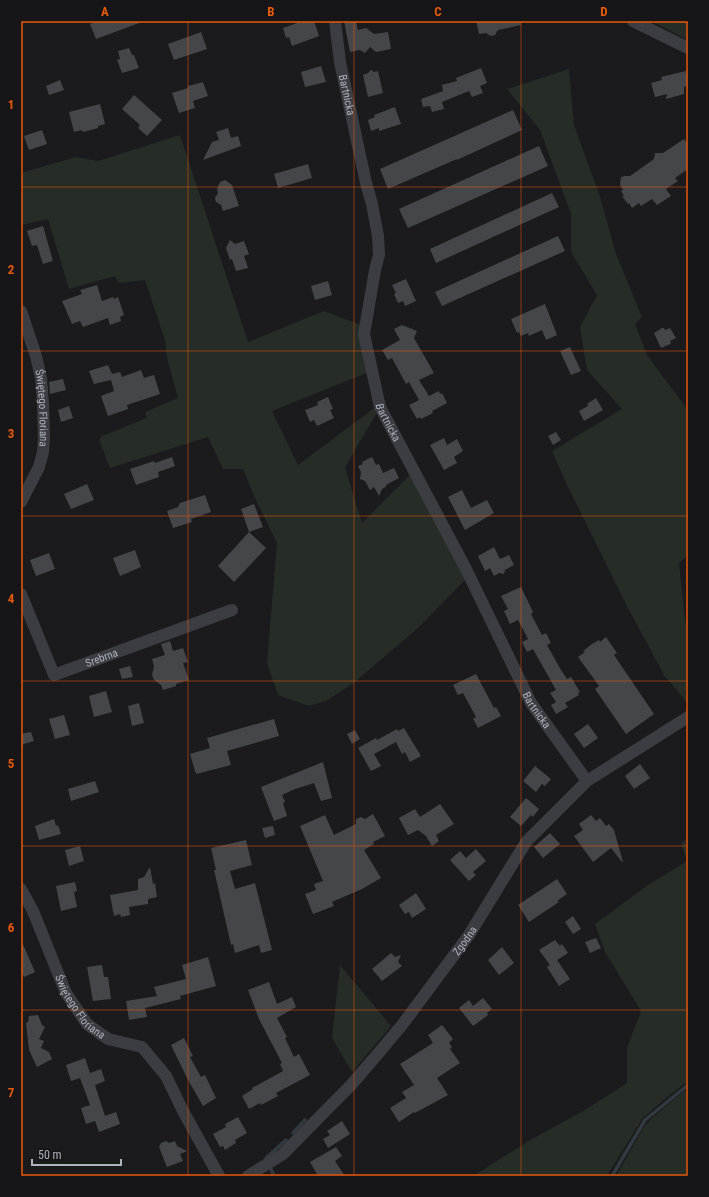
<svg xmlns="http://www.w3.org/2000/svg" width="709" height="1197" font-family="'Roboto Condensed',sans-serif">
<rect width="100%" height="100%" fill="#1b1b1d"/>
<g fill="#252d26">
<path d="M 651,21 L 688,21 L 688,40 Z"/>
<path d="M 569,69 L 574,125 L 600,197 L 616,254 L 642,317 L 635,324 L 647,355 L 688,410 L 688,555 L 679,563 L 685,620 L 688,629 L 688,704 L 664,675 L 628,608 L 567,485 L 552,451 L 622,409 L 587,370 L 580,327 L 597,295 L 571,252 L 571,214 L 540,130 L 507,89 Z"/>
<path d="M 180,135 L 248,342 L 324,311 L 361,325 L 369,372 L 272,411 L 298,465 L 377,406 L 378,411 L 345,467 L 362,523 L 411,474 L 466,579 L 417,629 L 378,662 L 355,682 L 326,701 L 309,706 L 278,695 L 267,663 L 277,543 L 255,498 L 243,469 L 223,469 L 208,437 L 110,468 L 99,440 L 102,436 L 147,418 L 145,412 L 178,398 L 167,358 L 165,340 L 145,280 L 119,283 L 115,276 L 69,289 L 48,219 L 21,225 L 21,173 L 76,157 L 98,161 Z"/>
<path d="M 688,838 L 688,1081 L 666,1098 L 642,1119 L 607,1176 L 473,1176 L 532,1139 L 585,1110 L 627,1083 L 627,1048 L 641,1011 L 605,952 L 595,924 L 648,885 L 687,861 L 681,843 Z"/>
<path d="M 340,965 L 391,1026 L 352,1072 L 332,1038 Z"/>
<path d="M 688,1088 L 688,1176 L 616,1176 L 644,1127 L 653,1117 Z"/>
</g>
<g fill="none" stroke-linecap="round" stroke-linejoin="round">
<g stroke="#313a41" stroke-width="3.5">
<path d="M 293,1133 L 305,1120"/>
<path d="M 266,1158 L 286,1140"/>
<path d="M 271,1169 L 274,1176"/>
<path d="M 612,1176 L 645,1120 L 688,1085"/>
</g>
</g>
<g fill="#45464a">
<path d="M 97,21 L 141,21 L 142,22 L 96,39 L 90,24 Z"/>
<path d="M 296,21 L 314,21 L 319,36 L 292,46 L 289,37 L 286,38 L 283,28 L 297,23 Z"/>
<path d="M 344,21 L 356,21 L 358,30 L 366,28 L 374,34 L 388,32 L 391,49 L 376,52 L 370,47 L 365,53 L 360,50 L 350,52 Z"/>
<path d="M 476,21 L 520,21 L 521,25 L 498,30 L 495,35 L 491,36 L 486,33 L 479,34 Z"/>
<path d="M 201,32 L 207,49 L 174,60 L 168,44 Z"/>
<path d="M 129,48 L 132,55 L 134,55 L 139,68 L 122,73 L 117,60 L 120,59 L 118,51 Z"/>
<path d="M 321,66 L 326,82 L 305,87 L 301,72 Z"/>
<path d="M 481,68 L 487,83 L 480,86 L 483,93 L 472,97 L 469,91 L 442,102 L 444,109 L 432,112 L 430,106 L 423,107 L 421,99 L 443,91 L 442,85 L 457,81 L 456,78 Z"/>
<path d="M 371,70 L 374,72 L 378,71 L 383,93 L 368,97 L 363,75 L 368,73 Z"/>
<path d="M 686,71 L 688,85 L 684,87 L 684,94 L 666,99 L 667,94 L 655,97 L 651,83 L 662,80 L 661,77 Z"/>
<path d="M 60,80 L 64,90 L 49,95 L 46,86 Z"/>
<path d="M 203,82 L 208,96 L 193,101 L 195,108 L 179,113 L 172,93 L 188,88 L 188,86 Z"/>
<path d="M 134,95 L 162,120 L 147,136 L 138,128 L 140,125 L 122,109 Z"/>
<path d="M 100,104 L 105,124 L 98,126 L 98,128 L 83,132 L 82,130 L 74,132 L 69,112 Z"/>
<path d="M 395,107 L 401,124 L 379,131 L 379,128 L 371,131 L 368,120 L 375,117 L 374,115 Z"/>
<path d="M 513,110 L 522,130 L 457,160 L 457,159 L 388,189 L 380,169 Z"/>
<path d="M 228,128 L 231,138 L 238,136 L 241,146 L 203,160 L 212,142 L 219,140 L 216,132 Z"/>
<path d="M 42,130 L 47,144 L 29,150 L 24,136 Z"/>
<path d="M 684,139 L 688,144 L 688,169 L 675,178 L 678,181 L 666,189 L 671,196 L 657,205 L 652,199 L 641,206 L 639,203 L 632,208 L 629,203 L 628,204 L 622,196 L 624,196 L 621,191 L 623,190 L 620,185 L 621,177 L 625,176 L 630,176 L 654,159 L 655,153 L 663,153 Z"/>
<path d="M 539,146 L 548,166 L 408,228 L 399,209 Z"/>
<path d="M 308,164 L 312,178 L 278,188 L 274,174 Z"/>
<path d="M 225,180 L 232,185 L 239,206 L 223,211 L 221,205 L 216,202 L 215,198 L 218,193 L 217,189 L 220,182 Z"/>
<path d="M 552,193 L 559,207 L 436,263 L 430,249 Z"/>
<path d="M 43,226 L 53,261 L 43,264 L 37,245 L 32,246 L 27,231 Z"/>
<path d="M 558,236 L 565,251 L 442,306 L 435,292 Z"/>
<path d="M 230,240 L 235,244 L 244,241 L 249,254 L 244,256 L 248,268 L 236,271 L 232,259 L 230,260 L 226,248 Z"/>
<path d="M 406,279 L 416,301 L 405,306 L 403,301 L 398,303 L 394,294 L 396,293 L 392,285 Z"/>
<path d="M 328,281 L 332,295 L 315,300 L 311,286 Z"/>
<path d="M 97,285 L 102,301 L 113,297 L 114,299 L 118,297 L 124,315 L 120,317 L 121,321 L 110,325 L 108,318 L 83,327 L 80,321 L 72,324 L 62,301 L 82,294 L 80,290 Z"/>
<path d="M 545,304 L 557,335 L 546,340 L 542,330 L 529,336 L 528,333 L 521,336 L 519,332 L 517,333 L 511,319 Z"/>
<path d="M 402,325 L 417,331 L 414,338 L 434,373 L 419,380 L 429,396 L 439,391 L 440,394 L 442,393 L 447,403 L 432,411 L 433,413 L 421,419 L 420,417 L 417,419 L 409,405 L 419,400 L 409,382 L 406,384 L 392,358 L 388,360 L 382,350 L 400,340 L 394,329 Z"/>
<path d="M 662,328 L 664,328 L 665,330 L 670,328 L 676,338 L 670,341 L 671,343 L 670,344 L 661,348 L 654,333 Z"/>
<path d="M 570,347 L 581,371 L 571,375 L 560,351 Z"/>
<path d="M 108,365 L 112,374 L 120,372 L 122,377 L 141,370 L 144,378 L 154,375 L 160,394 L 127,405 L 128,409 L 108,416 L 101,396 L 114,391 L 111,380 L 94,384 L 89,371 Z"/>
<path d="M 63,379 L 66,390 L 50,394 L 49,382 Z"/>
<path d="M 328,397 L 333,409 L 330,410 L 334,418 L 317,426 L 314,420 L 310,422 L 305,410 L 318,405 L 317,402 Z"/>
<path d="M 596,398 L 603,410 L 584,421 L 579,411 L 588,406 L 587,404 Z"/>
<path d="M 69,406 L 73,418 L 61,422 L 58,410 Z"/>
<path d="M 556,432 L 561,440 L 553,445 L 548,436 Z"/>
<path d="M 444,438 L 447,445 L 457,439 L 463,451 L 454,457 L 457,463 L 444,470 L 430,445 Z"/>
<path d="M 172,457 L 175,466 L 158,472 L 159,477 L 136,485 L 130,469 L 154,461 L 155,463 Z"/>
<path d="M 372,457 L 376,465 L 379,464 L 383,473 L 394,468 L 399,478 L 386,485 L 387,486 L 382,489 L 379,496 L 374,487 L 370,490 L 365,481 L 360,479 L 361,472 L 358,466 L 363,464 L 362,462 Z"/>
<path d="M 87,484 L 94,500 L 71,509 L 64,494 Z"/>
<path d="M 462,490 L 471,508 L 487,500 L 494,513 L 465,530 L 448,497 Z"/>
<path d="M 205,495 L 211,512 L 191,519 L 192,522 L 173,528 L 167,511 L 178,507 L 180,503 Z"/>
<path d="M 254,504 L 263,527 L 249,532 L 241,509 Z"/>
<path d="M 249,532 L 266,548 L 234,582 L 218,566 Z"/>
<path d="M 494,547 L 500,559 L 509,555 L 514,565 L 505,570 L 504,574 L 499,573 L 494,576 L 490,568 L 485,571 L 478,556 Z"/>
<path d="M 135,550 L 141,567 L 120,576 L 113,558 Z"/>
<path d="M 49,553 L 55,569 L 36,576 L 30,560 Z"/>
<path d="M 521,587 L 533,612 L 531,614 L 542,635 L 546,633 L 551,643 L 547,645 L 561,670 L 567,679 L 571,677 L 580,692 L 578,693 L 579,695 L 565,703 L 568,707 L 556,714 L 551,705 L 556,702 L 550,693 L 556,690 L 533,649 L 527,652 L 522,642 L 528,639 L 518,620 L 510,624 L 504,611 L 508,609 L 501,596 Z"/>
<path d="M 606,637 L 617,653 L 614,655 L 654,714 L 626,734 L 595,689 L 599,686 L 578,657 L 585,652 L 583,651 L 592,644 L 599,640 L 600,642 Z"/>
<path d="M 170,641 L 173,651 L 183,648 L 188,662 L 183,663 L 189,680 L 176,684 L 176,686 L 163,690 L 161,685 L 154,680 L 152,675 L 154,666 L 152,659 L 165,655 L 161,644 Z"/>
<path d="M 130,666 L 133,677 L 122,679 L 119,669 Z"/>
<path d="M 476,674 L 494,708 L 496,707 L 501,716 L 478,728 L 473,719 L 476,717 L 463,693 L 458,695 L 453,685 Z"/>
<path d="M 106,691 L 112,712 L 94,717 L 89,696 Z"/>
<path d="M 139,703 L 144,723 L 132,726 L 128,706 Z"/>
<path d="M 64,715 L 70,735 L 55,739 L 49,719 Z"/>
<path d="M 274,719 L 279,736 L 227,751 L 231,765 L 196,774 L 190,754 L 210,748 L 207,738 Z"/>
<path d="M 588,724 L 598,738 L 584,748 L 574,734 Z"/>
<path d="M 404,728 L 421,756 L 410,762 L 405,752 L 402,754 L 396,742 L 374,754 L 381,766 L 371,771 L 358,748 L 376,738 L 377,740 L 397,729 L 398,731 Z"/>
<path d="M 355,730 L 360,739 L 352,744 L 347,734 Z"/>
<path d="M 31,732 L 34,741 L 21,745 L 21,734 Z"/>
<path d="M 323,762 L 332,798 L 321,801 L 314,783 L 295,789 L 282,795 L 285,802 L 283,803 L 287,816 L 274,821 L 261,787 Z"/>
<path d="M 640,764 L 650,778 L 634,789 L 625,776 Z"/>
<path d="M 535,766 L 551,779 L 545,786 L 542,784 L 536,792 L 523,781 Z"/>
<path d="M 95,781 L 99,792 L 71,801 L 68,789 Z"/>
<path d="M 526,798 L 539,809 L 533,817 L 531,815 L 521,826 L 510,817 Z"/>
<path d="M 440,804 L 454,824 L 436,835 L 439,841 L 432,846 L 426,836 L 418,830 L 408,835 L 399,818 L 415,809 L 420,817 Z"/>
<path d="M 373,814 L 385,836 L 373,842 L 374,844 L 364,850 L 381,878 L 362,889 L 332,902 L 334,906 L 313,914 L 305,894 L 316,890 L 314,884 L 323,881 L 300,826 L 325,815 L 334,835 L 356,824 L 356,819 L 361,817 L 365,819 Z"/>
<path d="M 591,815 L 596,821 L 600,818 L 606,826 L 609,824 L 614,830 L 623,862 L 622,862 L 611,848 L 593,862 L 574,836 L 583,830 L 579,824 Z"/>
<path d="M 54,819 L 56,826 L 58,825 L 61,834 L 39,840 L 35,826 Z"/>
<path d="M 273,826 L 275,835 L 265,838 L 262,828 Z"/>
<path d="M 550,833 L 560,844 L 543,858 L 534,847 Z"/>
<path d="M 246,840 L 252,865 L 230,871 L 235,889 L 255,883 L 272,950 L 261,953 L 259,945 L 235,953 L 233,944 L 231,945 L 214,870 L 216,870 L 211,848 Z"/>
<path d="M 80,846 L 84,861 L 69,866 L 65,850 Z"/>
<path d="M 476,849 L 486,861 L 473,872 L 476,875 L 469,881 L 450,860 L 460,851 L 466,858 Z"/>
<path d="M 150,867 L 153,884 L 155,883 L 157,897 L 148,899 L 148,904 L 129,907 L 130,915 L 121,917 L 120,914 L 114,916 L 110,895 L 138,890 L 138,879 L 144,877 Z"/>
<path d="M 557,879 L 567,894 L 557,901 L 559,902 L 529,922 L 518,905 Z"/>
<path d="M 75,882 L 77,891 L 74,892 L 77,907 L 61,911 L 56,886 Z"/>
<path d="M 416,893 L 426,909 L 412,918 L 409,912 L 405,914 L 399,905 Z"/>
<path d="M 573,916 L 581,929 L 573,934 L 565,922 Z"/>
<path d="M 596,938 L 601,948 L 590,953 L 585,942 Z"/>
<path d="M 21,940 L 35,972 L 24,977 L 21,971 Z"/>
<path d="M 555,940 L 560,946 L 562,944 L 568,953 L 557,960 L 570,979 L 559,986 L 547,967 L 550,965 L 539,950 Z"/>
<path d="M 502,947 L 514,963 L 499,975 L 488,960 Z"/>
<path d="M 391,953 L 395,957 L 401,955 L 398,962 L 402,966 L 382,981 L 372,969 Z"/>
<path d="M 208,957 L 216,986 L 180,996 L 181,999 L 145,1008 L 147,1017 L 129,1020 L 126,1001 L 157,996 L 154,987 L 186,979 L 182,965 Z"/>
<path d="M 102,965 L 104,977 L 108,977 L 111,999 L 93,1001 L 87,967 Z"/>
<path d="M 269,982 L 277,1004 L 292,997 L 296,1007 L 277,1018 L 287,1037 L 285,1038 L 294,1057 L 299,1054 L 310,1075 L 276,1093 L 278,1096 L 261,1105 L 260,1103 L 249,1109 L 242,1096 L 253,1089 L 252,1088 L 283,1071 L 280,1064 L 282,1063 L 259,1019 L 248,990 Z"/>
<path d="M 483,998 L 492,1009 L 487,1013 L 488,1015 L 473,1026 L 459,1008 L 469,1000 L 473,1006 Z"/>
<path d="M 38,1015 L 42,1025 L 45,1027 L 39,1039 L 44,1041 L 41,1048 L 49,1052 L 52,1059 L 37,1067 L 29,1050 L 26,1023 L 28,1022 L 29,1016 Z"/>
<path d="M 442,1025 L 453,1039 L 449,1043 L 452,1047 L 450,1049 L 460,1063 L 437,1078 L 448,1095 L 415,1113 L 414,1112 L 399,1122 L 390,1108 L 406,1098 L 402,1092 L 414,1085 L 400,1064 L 433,1043 L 428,1035 Z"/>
<path d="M 184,1038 L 193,1056 L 190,1057 L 201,1077 L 205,1075 L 216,1098 L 203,1106 L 187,1078 L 171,1045 Z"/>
<path d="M 85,1058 L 90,1073 L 101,1069 L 105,1081 L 95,1085 L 105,1116 L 116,1112 L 120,1124 L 99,1132 L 95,1121 L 86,1124 L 81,1108 L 90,1105 L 80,1078 L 71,1081 L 66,1065 Z"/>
<path d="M 238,1117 L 247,1133 L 235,1140 L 236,1143 L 225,1150 L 223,1146 L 220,1147 L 213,1134 L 226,1127 L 225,1124 Z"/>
<path d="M 342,1121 L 350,1134 L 328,1148 L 323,1139 L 330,1135 L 327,1131 Z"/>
<path d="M 166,1141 L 169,1143 L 175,1141 L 177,1146 L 187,1151 L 180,1154 L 183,1161 L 167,1167 L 159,1147 L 161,1143 Z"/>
<path d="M 336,1147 L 342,1156 L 335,1161 L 345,1176 L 318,1176 L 310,1162 Z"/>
</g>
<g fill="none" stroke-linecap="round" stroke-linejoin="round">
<g stroke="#3c3d42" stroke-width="12">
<path id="s1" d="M 335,21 L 340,62 L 366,183 L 372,204 L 378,236 L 379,255 L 375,270 L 364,334 L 380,407 L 466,569 L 531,703 L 587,781"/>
<path d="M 633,21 L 688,48"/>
<path id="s2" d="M 21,311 L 36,356 L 41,378 L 43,403 L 44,438 L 43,452 L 39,467 L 21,502"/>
<path id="s3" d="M 21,594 L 54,675 L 232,610"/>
<path id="s4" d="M 21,889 L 33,911 L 66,993 L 87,1024 L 108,1039 L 142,1047 L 166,1076 L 183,1111 L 219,1176"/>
<path id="s5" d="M 248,1176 L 283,1154 L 351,1085 L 376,1056 L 402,1025 L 469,935 L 526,842 L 587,781 L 688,717"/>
</g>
</g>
<path fill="none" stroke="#e8590c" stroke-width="1" stroke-opacity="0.55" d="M 188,21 L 188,1176M 354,21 L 354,1176M 521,21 L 521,1176M 21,187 L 688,187M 21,351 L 688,351M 21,516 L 688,516M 21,681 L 688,681M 21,846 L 688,846M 21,1010 L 688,1010"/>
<g text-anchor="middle" stroke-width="3" stroke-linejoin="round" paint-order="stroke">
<g font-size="11" fill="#aeb3bc" stroke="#161618">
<text dy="4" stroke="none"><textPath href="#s1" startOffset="75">Bartnicka</textPath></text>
<text dy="4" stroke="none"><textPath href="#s2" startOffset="100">Świętego Floriana</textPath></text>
<text dy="4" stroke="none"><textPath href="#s1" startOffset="411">Bartnicka</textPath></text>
<text dy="4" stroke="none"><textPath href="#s3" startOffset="138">Srebrna</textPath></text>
<text dy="4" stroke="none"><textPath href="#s1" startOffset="735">Bartnicka</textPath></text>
<text dy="4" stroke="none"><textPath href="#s5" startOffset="322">Zgodna</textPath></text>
<text dy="4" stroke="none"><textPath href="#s4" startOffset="133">Świętego Floriana</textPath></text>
</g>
</g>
<rect width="709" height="1197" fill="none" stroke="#161618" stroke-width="44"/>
<path d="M32 1159v6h89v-6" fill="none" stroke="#aeb3bc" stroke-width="2"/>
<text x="38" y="1159" font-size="12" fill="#aeb3bc" stroke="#161618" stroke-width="3" paint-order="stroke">50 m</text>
<rect x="22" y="22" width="665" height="1153" fill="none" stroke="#e8590c" stroke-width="1.5"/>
<g font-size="13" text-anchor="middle" font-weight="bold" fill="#e8590c">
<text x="105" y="16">A</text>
<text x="271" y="16">B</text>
<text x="438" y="16">C</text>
<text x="604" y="16">D</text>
<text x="11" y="109">1</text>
<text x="11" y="274">2</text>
<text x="11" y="438">3</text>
<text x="11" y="603">4</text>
<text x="11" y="768">5</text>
<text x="11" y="932">6</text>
<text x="11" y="1097">7</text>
</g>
</svg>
